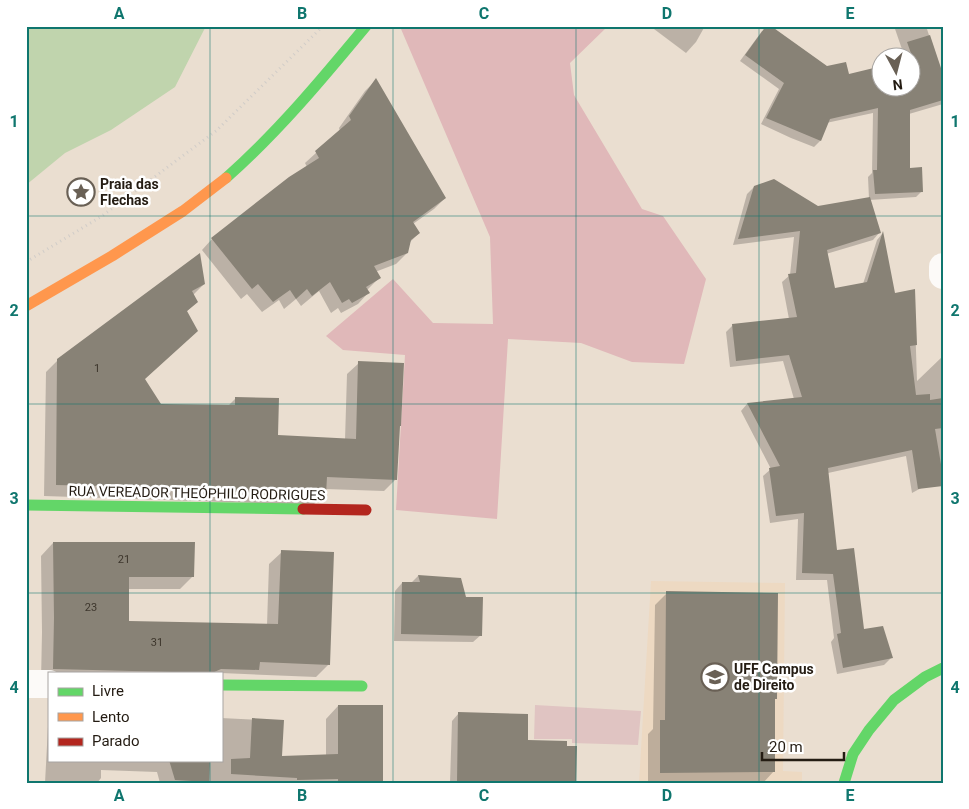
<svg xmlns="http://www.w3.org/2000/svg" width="969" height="809" font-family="Roboto,sans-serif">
<rect width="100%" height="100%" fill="#eaded0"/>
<path fill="#edd9c2" d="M 651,581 L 785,583 L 783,771 L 802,772 L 802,783 L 639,783 Z"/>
<path fill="#e0c4c2" d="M 535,705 L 641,711 L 638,745 L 572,743 L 572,739 L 534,739 Z"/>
<path fill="#e0b8b9" d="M 403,26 L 608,26 L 570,63 L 574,95 L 642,209 L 663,216 L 706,279 L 684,364 L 632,362 L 581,343 L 508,339 L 497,519 L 396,510 L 405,355 L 343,350 L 326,336 L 393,279 L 433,323 L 493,324 L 490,237 L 401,29 Z"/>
<path fill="#c0d4ad" d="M 26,26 L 206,26 L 175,87 L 111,130 L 65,153 L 26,185 Z"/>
<g fill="#0003">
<path d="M 656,26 L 705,26 L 696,42 L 686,53 L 654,29 Z"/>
<path d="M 894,26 L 926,26 L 943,78 L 943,104 L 909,114 L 908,169 L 922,191 L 916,197 L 869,200 L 879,233 L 873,240 L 826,254 L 834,289 L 863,284 L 877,240 L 882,234 L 894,294 L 914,290 L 917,381 L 943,356 L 943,476 L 912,493 L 906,456 L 828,473 L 836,551 L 862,631 L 891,658 L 884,665 L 837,674 L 831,642 L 834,638 L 827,580 L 796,580 L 798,519 L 770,523 L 763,476 L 771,469 L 741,411 L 747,404 L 794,399 L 783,361 L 730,367 L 726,332 L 733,325 L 789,319 L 782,282 L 790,275 L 794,237 L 733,245 L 747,194 L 754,187 L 818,207 L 869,199 L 868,177 L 872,173 L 873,113 L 826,123 L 820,141 L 814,147 L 791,138 L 761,124 L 779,89 L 740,61 L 762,31 L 827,68 L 848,76 L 882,88 L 912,88 L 912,58 L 905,58 Z"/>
<path d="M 376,80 L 445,198 L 434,209 L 413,224 L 419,233 L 409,243 L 407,253 L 396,264 L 375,272 L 379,278 L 367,290 L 368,293 L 358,304 L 341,313 L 338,308 L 331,313 L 319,291 L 301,306 L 296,299 L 284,309 L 279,300 L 262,312 L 247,294 L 241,299 L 202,250 L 212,239 L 307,167 L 305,163 L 340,131 L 339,128 L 365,91 Z"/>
<path d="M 204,284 L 193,295 L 197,302 L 186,312 L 144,380 L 160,405 L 228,406 L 236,398 L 277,436 L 345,440 L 347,374 L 359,363 L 398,427 L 396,479 L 384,491 L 325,489 L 325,493 L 313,505 L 44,496 L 46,372 L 58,360 Z"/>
<path d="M 53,543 L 193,576 L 180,589 L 128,589 L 128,622 L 267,625 L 269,564 L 282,552 L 329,664 L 316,677 L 221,673 L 49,673 L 41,681 L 42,632 L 41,556 Z"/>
<path d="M 418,576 L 460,579 L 465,598 L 481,635 L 473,642 L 394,641 L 395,591 L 402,583 L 411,583 Z"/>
<path d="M 667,593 L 775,699 L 774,700 L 774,771 L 763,783 L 648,783 L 648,734 L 653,729 L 655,605 Z"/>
<path d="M 338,706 L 382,783 L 160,783 L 157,772 L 101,770 L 101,778 L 97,783 L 45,783 L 49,708 L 49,760 L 221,760 L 221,718 L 283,721 L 281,758 L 326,756 L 326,719 Z"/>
<path d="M 459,713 L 527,741 L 575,783 L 450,783 L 452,721 Z"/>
</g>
<g fill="#888276">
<path d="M 766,26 L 771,26 L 827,66 L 846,62 L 849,74 L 882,66 L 882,88 L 912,88 L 912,59 L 913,59 L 907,42 L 930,35 L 943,74 L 943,100 L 910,110 L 910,168 L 922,167 L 923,192 L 875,194 L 873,170 L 877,170 L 878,108 L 830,119 L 821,141 L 766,118 L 784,83 L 745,55 Z"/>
<path d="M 376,78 L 446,198 L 413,222 L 420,233 L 411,240 L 408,253 L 374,266 L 381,278 L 366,287 L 370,293 L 352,303 L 349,299 L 342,303 L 330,282 L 312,296 L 307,289 L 296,299 L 290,290 L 273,302 L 258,284 L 252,289 L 211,238 L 289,177 L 319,158 L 315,151 L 351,120 L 349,116 Z"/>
<path d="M 774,179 L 818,206 L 870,197 L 881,233 L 827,250 L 835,288 L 867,282 L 883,231 L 895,293 L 915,289 L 917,345 L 910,346 L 916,395 L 930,394 L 930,400 L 943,398 L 943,428 L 935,429 L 943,476 L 943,486 L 918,489 L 912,450 L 828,468 L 837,550 L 854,548 L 864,629 L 883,626 L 893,658 L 843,668 L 837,634 L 841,633 L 833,574 L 802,573 L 804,513 L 776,516 L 769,468 L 780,466 L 747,403 L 802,397 L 789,355 L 736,361 L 732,324 L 797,317 L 788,274 L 796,273 L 800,231 L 738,239 L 754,186 Z"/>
<path d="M 200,253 L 205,284 L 192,291 L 198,302 L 187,311 L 198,331 L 145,379 L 161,404 L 235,405 L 235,397 L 279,398 L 278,435 L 356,439 L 358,361 L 404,363 L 401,426 L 400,426 L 397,480 L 327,477 L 326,494 L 234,492 L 234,489 L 56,485 L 57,359 Z"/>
<path d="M 53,542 L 195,542 L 194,577 L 129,577 L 129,621 L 278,624 L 281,550 L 334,552 L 330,665 L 260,662 L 259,670 L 221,669 L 212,673 L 53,669 L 54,618 Z"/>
<path d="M 418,575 L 461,578 L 466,597 L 483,597 L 482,636 L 401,634 L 402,582 L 420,582 Z"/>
<path d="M 666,591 L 778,593 L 777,699 L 775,699 L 775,772 L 660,773 L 660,720 L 665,720 Z"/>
<path d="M 338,705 L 383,705 L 383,783 L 338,783 L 338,779 L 297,780 L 297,778 L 231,774 L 231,759 L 250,758 L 252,718 L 284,720 L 282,756 L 338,754 Z"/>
<path d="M 458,712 L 528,714 L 528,740 L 567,741 L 567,746 L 577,746 L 576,783 L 457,783 Z"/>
<path d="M 169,760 L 210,760 L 209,782 L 175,780 Z"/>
</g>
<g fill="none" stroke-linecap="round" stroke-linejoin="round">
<path stroke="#d0ccc8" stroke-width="3" stroke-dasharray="1 4" stroke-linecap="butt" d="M 26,262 L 102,216 L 216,131 L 323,26"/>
<g stroke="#fcfaf8" stroke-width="28">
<path d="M 943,267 L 943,275"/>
<path d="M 26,684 L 49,684"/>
</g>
<g stroke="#63d668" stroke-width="11">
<path d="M 226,178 C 278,132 322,79 366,26"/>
<path d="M 26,505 L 303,509"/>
<path d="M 221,685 L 362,686"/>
<path d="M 844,783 L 853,754 L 869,730 L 894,700 L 925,677 L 943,668"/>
</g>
<path stroke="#ff974d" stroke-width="11" d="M 26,306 L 112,256 L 183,211 L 226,178"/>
<path stroke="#b3261e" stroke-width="11" d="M 303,509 L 366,510"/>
</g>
<path fill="none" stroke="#0f766e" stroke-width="1" stroke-opacity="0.55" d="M 210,26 L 210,673M 393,26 L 393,783M 576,26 L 576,783M 759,26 L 759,783M 26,216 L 943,216M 26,404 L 943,404M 26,593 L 943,593M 210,760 L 210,783"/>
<defs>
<g id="sight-ring" transform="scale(1.4375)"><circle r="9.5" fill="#fff" stroke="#696055" stroke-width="1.5"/><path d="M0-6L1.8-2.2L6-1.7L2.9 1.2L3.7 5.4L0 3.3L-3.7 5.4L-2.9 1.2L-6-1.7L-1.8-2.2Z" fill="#696055"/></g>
<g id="university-ring" transform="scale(1.4375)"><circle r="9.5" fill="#fff" stroke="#696055" stroke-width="1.5"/><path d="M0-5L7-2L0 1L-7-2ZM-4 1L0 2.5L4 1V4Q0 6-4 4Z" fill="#696055"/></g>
</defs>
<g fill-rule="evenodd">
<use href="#sight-ring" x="81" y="192"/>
<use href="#university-ring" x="715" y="677"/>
</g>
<g text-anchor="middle" stroke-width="5" stroke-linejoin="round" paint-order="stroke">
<g font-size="11" fill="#3d362c">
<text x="97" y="372">1</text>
<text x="124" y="563">21</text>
<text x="91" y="611">23</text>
<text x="157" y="646">31</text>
</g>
<g font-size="14" font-weight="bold" fill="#241c13" stroke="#fff" text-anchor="start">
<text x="100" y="189">Praia das<tspan x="100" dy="16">Flechas</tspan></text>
<text x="734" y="674">UFF Campus<tspan x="734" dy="16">de Direito</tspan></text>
</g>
<g font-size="14" fill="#241c13" stroke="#fff">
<text transform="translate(197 493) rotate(1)" y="5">RUA VEREADOR THEÓPHILO RODRIGUES</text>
</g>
</g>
<rect width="969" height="809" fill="none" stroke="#ffffff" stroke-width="55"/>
<rect x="48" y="672" width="175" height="90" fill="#ffffff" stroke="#a7a4a1"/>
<rect x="58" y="688" width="25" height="8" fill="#63d668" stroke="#a7a4a1"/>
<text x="92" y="696" font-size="15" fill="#241c13">Livre</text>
<rect x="58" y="713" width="25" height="8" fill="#ff974d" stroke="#a7a4a1"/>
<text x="92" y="722" font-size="15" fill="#241c13">Lento</text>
<rect x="58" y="738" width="25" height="8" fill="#b3261e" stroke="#a7a4a1"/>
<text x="92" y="746" font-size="15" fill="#241c13">Parado</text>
<g transform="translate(896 72) rotate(173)"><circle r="24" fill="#ffffff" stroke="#a7a4a1"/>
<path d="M0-4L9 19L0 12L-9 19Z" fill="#696055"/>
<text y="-8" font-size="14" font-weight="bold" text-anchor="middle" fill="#241c13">N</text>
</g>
<path d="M762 752v8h82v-8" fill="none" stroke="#241c13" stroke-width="2.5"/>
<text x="769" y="752" font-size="15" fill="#241c13" stroke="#ffffff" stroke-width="4" paint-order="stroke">20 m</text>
<rect x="28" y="28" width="914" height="754" fill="none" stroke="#0f766e" stroke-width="2"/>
<g font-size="16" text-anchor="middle" font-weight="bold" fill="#0f766e">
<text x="119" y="19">A</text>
<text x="302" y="19">B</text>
<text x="484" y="19">C</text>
<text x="667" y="19">D</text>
<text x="850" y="19">E</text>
<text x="14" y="127">1</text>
<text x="955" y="127">1</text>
<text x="14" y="316">2</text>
<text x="955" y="316">2</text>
<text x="14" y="504">3</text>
<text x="955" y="504">3</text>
<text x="14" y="693">4</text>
<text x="955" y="693">4</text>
<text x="119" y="801">A</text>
<text x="302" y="801">B</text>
<text x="484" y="801">C</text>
<text x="667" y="801">D</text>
<text x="850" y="801">E</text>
</g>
</svg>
